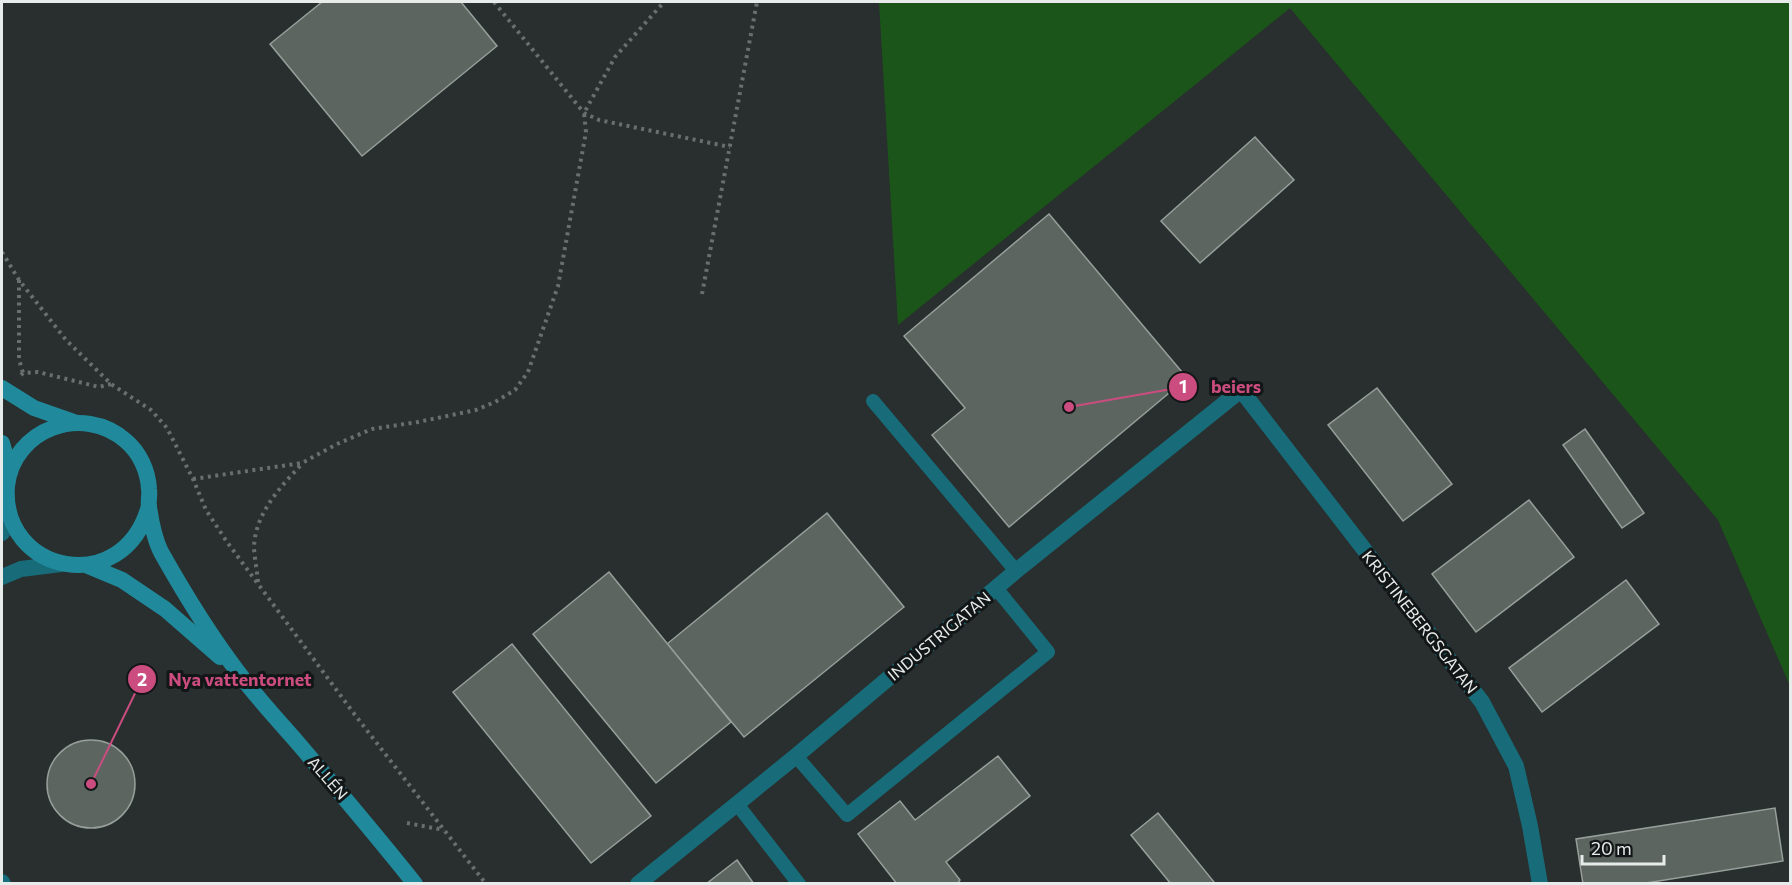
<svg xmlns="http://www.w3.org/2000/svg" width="1792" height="885" font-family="Commissioner,sans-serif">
<rect width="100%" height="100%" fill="#282f2e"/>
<path fill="#1b5519" d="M 879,2 L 1790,2 L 1790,686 L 1718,520 L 1290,8 L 898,325 Z"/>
<g fill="#5d6561" stroke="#979f9b" stroke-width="1.5">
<path d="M 322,2 L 461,2 L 497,46 L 362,156 L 270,44 Z"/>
<path d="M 1255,137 L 1294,180 L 1200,263 L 1161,221 Z"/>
<path d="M 1049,214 L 1187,378 L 1009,527 L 932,435 L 965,408 L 904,336 Z"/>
<path d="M 1377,388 L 1452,484 L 1403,521 L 1328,425 Z"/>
<path d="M 1585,429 L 1644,513 L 1622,528 L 1563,445 Z"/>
<path d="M 1529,500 L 1574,557 L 1476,632 L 1432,574 Z"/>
<path d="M 827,513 L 904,607 L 744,737 L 667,644 Z"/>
<path d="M 609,572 L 731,722 L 656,783 L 533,634 Z"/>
<path d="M 1626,580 L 1659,624 L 1542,712 L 1509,668 Z"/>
<path d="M 512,644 L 651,816 L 591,863 L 453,692 Z"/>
<circle cx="91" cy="784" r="44"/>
<path d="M 998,756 L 1030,796 L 946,862 L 960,880 L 957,884 L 897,884 L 858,834 L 900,801 L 915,820 Z"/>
<path d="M 1775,808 L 1783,861 L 1640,884 L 1583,884 L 1576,839 Z"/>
<path d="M 1158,813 L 1214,882 L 1213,884 L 1171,884 L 1131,835 Z"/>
<path d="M 737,860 L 754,884 L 706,884 Z"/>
</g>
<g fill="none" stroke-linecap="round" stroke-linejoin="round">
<g stroke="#696f6e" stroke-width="4" stroke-dasharray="3 4.5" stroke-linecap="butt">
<path d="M 494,2 L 584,113 L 599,120 L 730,147"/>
<path d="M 2,252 L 19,280 L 66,340 L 111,384 L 151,410 L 167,428 L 193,479 L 206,510 L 227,542 L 355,715 L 486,884"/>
<path d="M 19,280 L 19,359 L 23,373"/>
<path d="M 702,294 L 757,2"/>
<path d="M 21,375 L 23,373 L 38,372 L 99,387 L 111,384"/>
<path d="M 193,479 L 302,463 L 337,444 L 372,429 L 418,422 L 476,410 L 495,402 L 515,390 L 528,372 L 558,286 L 586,132 L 584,113 L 615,57 L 664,2"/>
<path d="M 258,582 C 257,571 255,560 254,549 C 254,515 280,487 302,464"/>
<path d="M 407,823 L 444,830"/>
</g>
<g stroke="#186b79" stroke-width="14">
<path d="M 873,401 L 1016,571"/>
<path d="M 796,756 L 847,815 L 1048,652 L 996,588"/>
<path d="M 737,804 L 799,884"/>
</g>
<g stroke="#186b79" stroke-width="16">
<path d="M 2,533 L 9,513"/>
<path d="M 2,577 L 21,569 L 61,564"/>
<path d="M 2,882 L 3,884"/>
<path d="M 638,884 L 796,756 L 1016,571 L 1241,390 L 1482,702 L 1516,766 L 1530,826 L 1540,884"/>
</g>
<g stroke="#208a9c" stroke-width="16">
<path d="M 2,388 L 34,408 L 74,422"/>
<path d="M 2,443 L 10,471"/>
<path d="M 149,506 C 123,600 0,573 7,486 C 13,429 83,403 126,441 C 140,453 148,471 149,489 C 150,495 148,501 149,507 C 151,521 155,540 161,552 C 184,593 209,634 238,672 C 256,697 277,719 297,742 C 337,789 377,836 415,884"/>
<path d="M 86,565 L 122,580 L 165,609 L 220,657"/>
</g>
</g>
<g text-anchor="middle" stroke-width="6" stroke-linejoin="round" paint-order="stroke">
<g font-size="16" fill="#e7eceb" stroke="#131616">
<text transform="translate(1420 622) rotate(52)" y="6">KRISTINEBERGSGATAN</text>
<text transform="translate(939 636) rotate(-40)" y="6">INDUSTRIGATAN</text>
<text transform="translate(328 778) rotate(49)" y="6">ALLÉN</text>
</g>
</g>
<path fill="none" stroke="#cb4d7f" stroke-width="2" d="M1069 407L1183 387M91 784L142 679"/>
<g fill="#cb4d7f" stroke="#131616" stroke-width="2">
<circle cx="1069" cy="407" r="6"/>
<circle cx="91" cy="784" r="6"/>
<circle cx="1183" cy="387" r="15"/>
<circle cx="142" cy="679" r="15"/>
</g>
<g font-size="18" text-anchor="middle" font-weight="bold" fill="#fff">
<text x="1183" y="393">1</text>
<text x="142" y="686">2</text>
</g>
<g font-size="18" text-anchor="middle" font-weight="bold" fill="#cb4d7f" stroke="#131616" stroke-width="6" stroke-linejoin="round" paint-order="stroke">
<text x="1236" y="393">beiers</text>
<text x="240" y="686">Nya vattentornet</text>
</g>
<rect width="1792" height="885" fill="none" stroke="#e7eceb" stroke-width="6"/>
<path d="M1582 855v9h82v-9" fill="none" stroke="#e7eceb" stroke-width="3"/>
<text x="1591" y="855" font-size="18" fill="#e7eceb" stroke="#131616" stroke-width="4.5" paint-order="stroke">20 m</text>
</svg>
